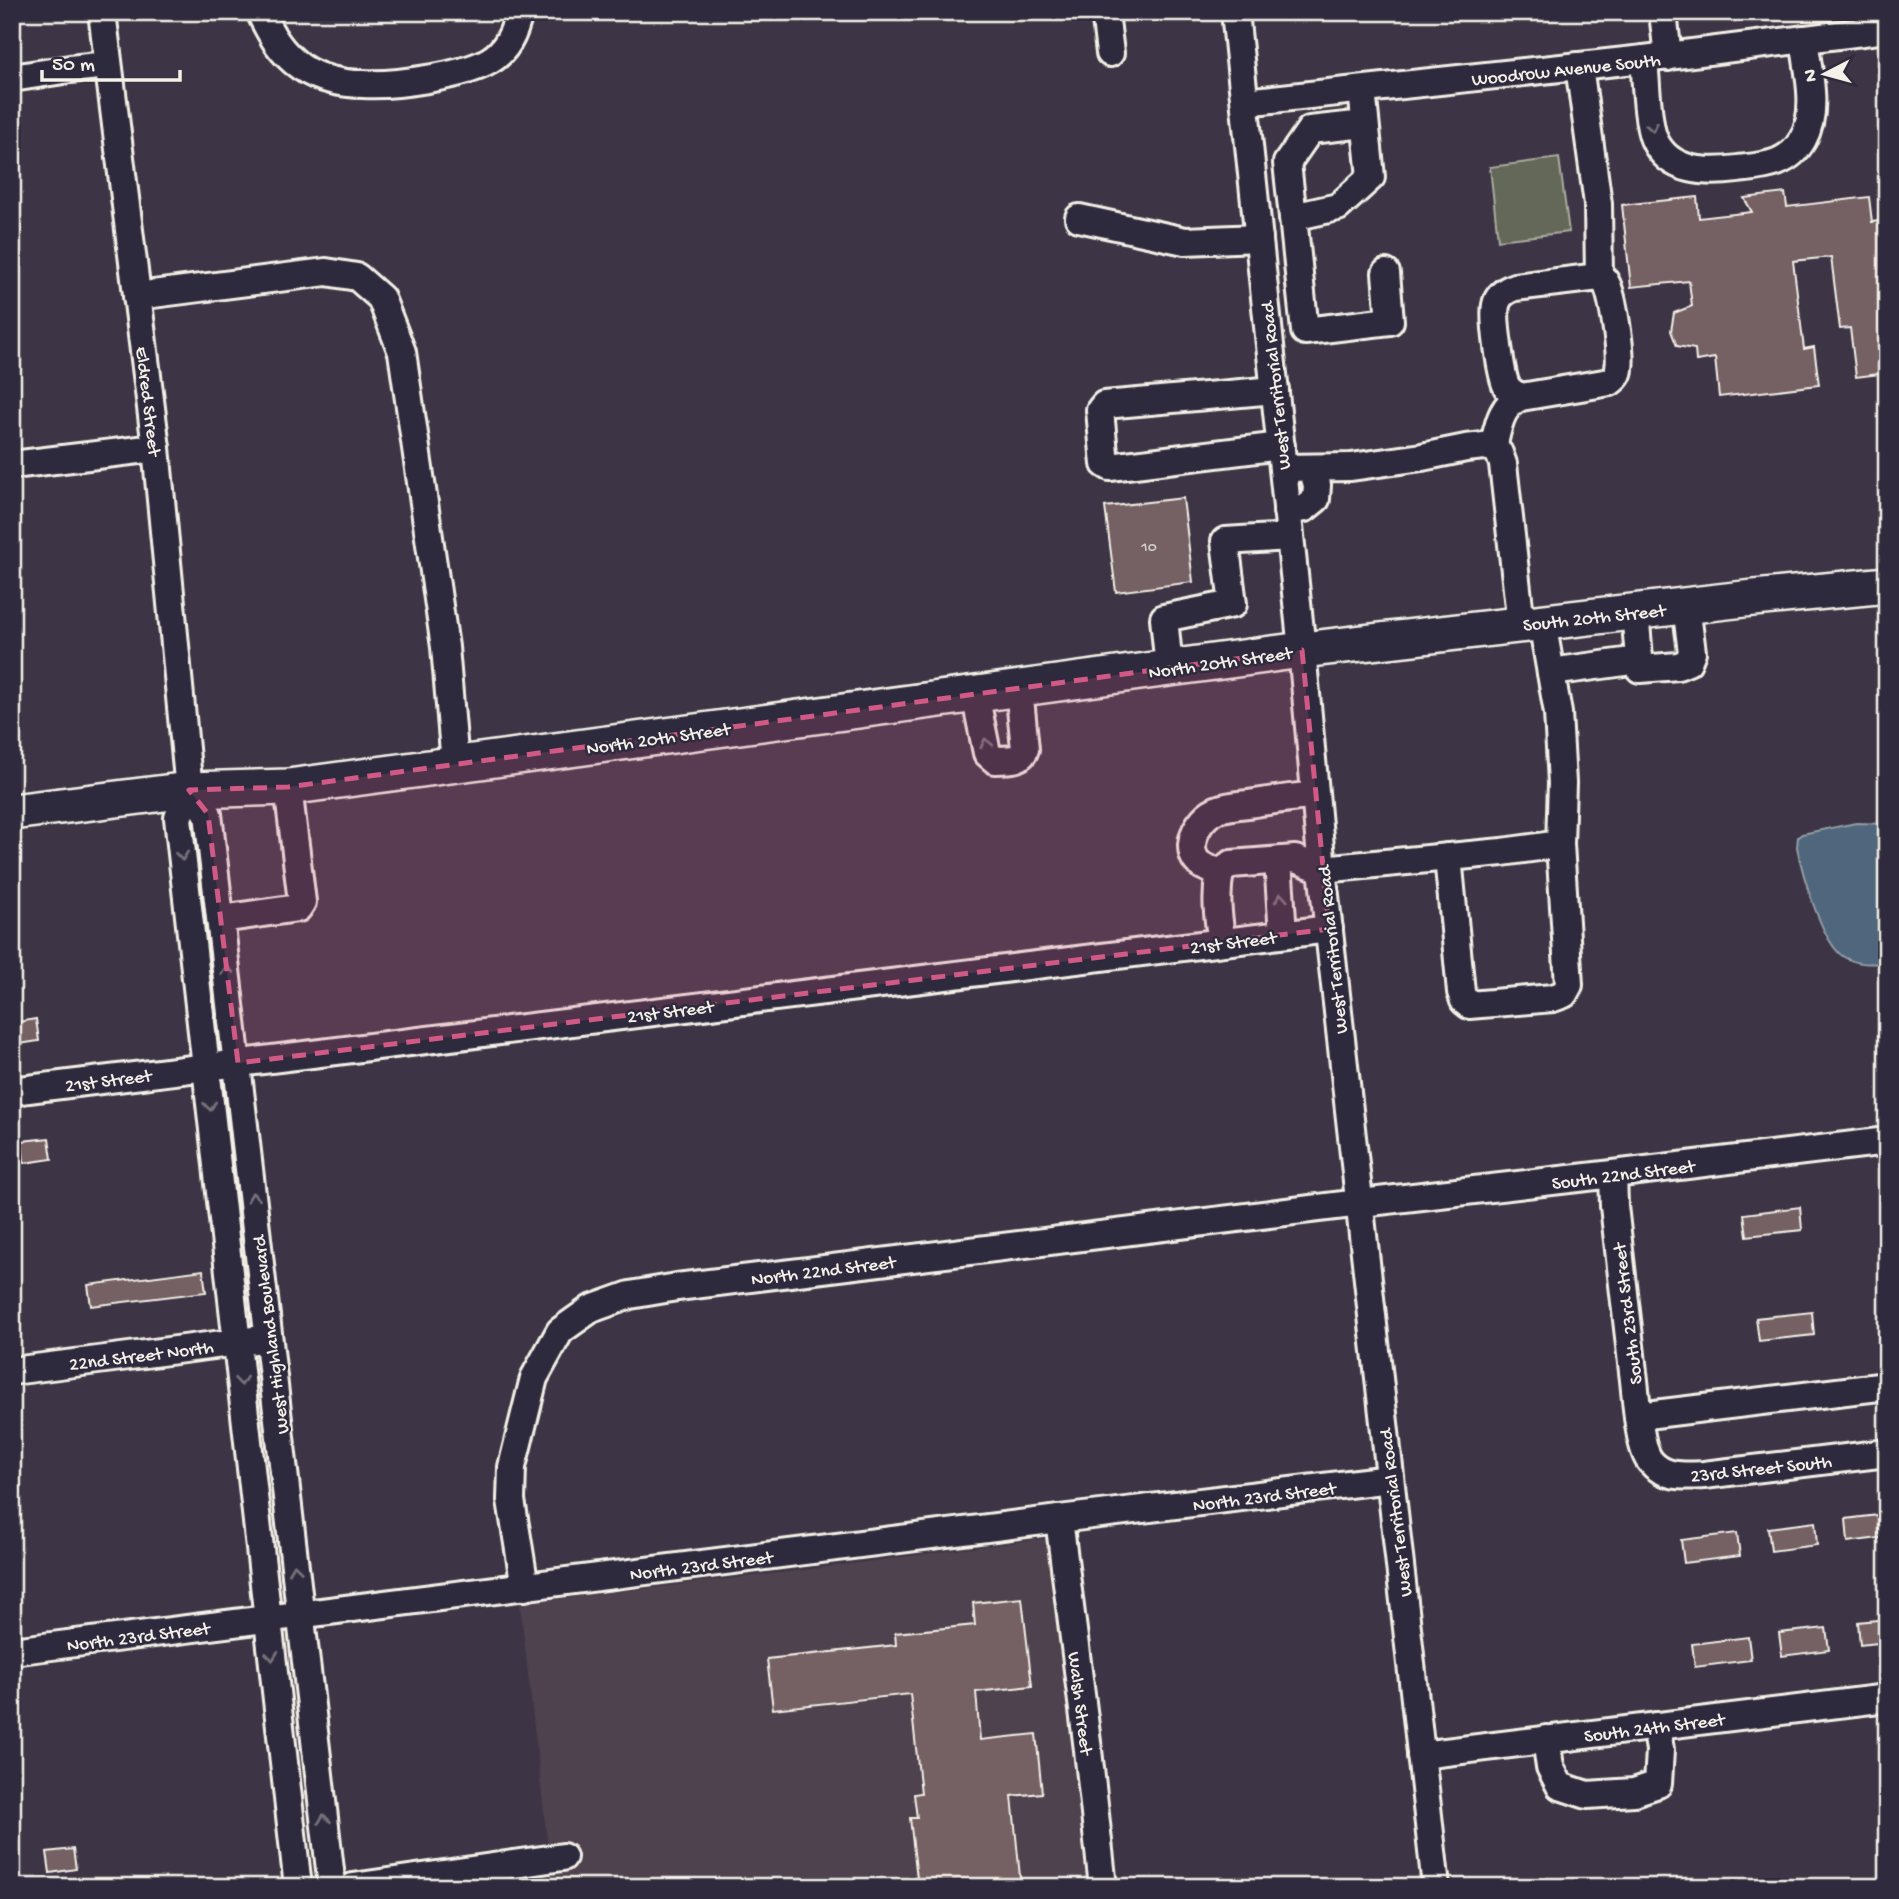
<svg xmlns="http://www.w3.org/2000/svg" width="1899" height="1899" font-family="'Gochi Hand',sans-serif">
<rect width="100%" height="100%" fill="#3d3545"/>
<filter id="ink" filterUnits="userSpaceOnUse"><feTurbulence type="fractalNoise" baseFrequency=".0143" numOctaves="2"/><feDisplacementMap in="SourceGraphic" scale="14" xChannelSelector="R" yChannelSelector="G"/><feConvolveMatrix kernelMatrix="1 2 1 2 8 2 1 2 1" color-interpolation-filters="sRGB"/></filter>
<g filter="url(#ink)">
<path fill="#4e424e" d="M 1047,1538 L 1087,1887 L 565,1887 L 551,1874 L 520,1603 L 788,1572 Z"/>
<path fill="#636758" stroke="#acaca0" stroke-width="2" d="M 1559,158 L 1569,232 L 1498,240 L 1490,167 Z"/>
<path fill="#50667b" stroke="#929ea7" stroke-width="2" d="M 1856,823 L 1887,824 L 1887,963 C 1872,964 1857,965 1844,957 C 1822,944 1802,872 1797,847 L 1798,837 L 1802,834 Z"/>
<g fill="#756063" stroke="#f4f1e8" stroke-width="2">
<path d="M 1785,193 L 1787,207 L 1869,197 L 1872,222 L 1887,220 L 1887,373 L 1856,377 L 1850,328 L 1840,329 L 1831,257 L 1793,261 L 1804,349 L 1814,347 L 1819,385 L 1719,397 L 1715,358 L 1696,361 L 1695,349 L 1677,346 L 1671,331 L 1674,313 L 1692,306 L 1689,281 L 1631,287 L 1622,205 L 1697,197 L 1699,218 L 1752,212 L 1744,198 Z"/>
<path d="M 1183,498 L 1193,582 L 1116,592 L 1105,507 Z"/>
<path d="M 36,1019 L 39,1041 L 12,1045 L 12,1023 Z"/>
<path d="M 49,1138 L 52,1159 L 24,1163 L 22,1141 Z"/>
<path d="M 1800,1207 L 1802,1230 L 1747,1236 L 1744,1214 Z"/>
<path d="M 203,1270 L 206,1292 L 91,1306 L 88,1285 Z"/>
<path d="M 1812,1312 L 1814,1335 L 1759,1341 L 1756,1318 Z"/>
<path d="M 1887,1514 L 1887,1537 L 1848,1542 L 1846,1519 Z"/>
<path d="M 1815,1522 L 1817,1545 L 1771,1551 L 1768,1528 Z"/>
<path d="M 1737,1533 L 1740,1556 L 1684,1563 L 1681,1540 Z"/>
<path d="M 1022,1598 L 1032,1686 L 976,1692 L 980,1740 L 1036,1734 L 1042,1793 L 1012,1796 L 1021,1887 L 918,1887 L 910,1818 L 917,1818 L 914,1794 L 921,1793 L 910,1694 L 773,1709 L 767,1659 L 896,1645 L 895,1633 L 975,1625 L 973,1603 Z"/>
<path d="M 1887,1619 L 1887,1642 L 1860,1645 L 1858,1622 Z"/>
<path d="M 1826,1628 L 1829,1650 L 1782,1656 L 1779,1633 Z"/>
<path d="M 1748,1637 L 1751,1660 L 1695,1667 L 1692,1644 Z"/>
<path d="M 73,1849 L 76,1869 L 50,1873 L 47,1852 Z"/>
</g>
<g fill="none" stroke-linecap="round" stroke-linejoin="round">
<g stroke="#f4f1e8" stroke-width="32">
<g id="minor">
<path d="M 102,12 L 156,448 L 189,790 L 178,818 L 298,1887"/>
<path d="M 260,12 C 271,35 280,52 301,67 C 318,79 343,84 363,84 C 394,86 463,76 489,61 C 507,51 515,32 519,12"/>
<path d="M 1105,12 L 1110,53"/>
<path d="M 1235,12 L 1302,650 L 1322,869 L 1436,1887"/>
<path d="M 1663,12 L 1668,57"/>
<path d="M 1644,59 C 1646,79 1647,123 1654,139 C 1669,173 1707,173 1738,169 C 1764,166 1789,165 1803,139 C 1819,110 1808,71 1804,39"/>
<path d="M 1579,66 L 1598,204 L 1599,277"/>
<path d="M 12,78 L 70,69 L 107,65"/>
<path d="M 1362,90 L 1371,177 L 1338,207 L 1293,217 L 1287,163 L 1310,130 L 1365,124"/>
<path d="M 1245,102 L 1644,59 L 1887,29"/>
<path d="M 1293,217 L 1305,331 L 1390,321 L 1386,273"/>
<path d="M 1079,218 L 1185,241 L 1259,238"/>
<path d="M 137,296 L 326,272 L 357,277 L 381,298 L 402,352 L 445,647 L 455,764"/>
<path d="M 1275,390 L 1104,405 L 1100,410 L 1105,464 L 1110,467 L 1281,446"/>
<path d="M 1493,448 C 1498,428 1500,405 1521,397 L 1610,382 C 1615,378 1619,375 1619,368 C 1622,354 1613,298 1607,285 C 1604,279 1605,280 1599,277 L 1515,287 C 1506,290 1498,295 1496,305 C 1493,318 1501,377 1507,387 C 1511,393 1515,394 1521,397"/>
<path d="M 12,465 L 156,448"/>
<path d="M 1283,468 L 1351,467 L 1422,457 L 1466,448 L 1484,446 L 1493,448 L 1499,453 L 1503,464 L 1521,625"/>
<path d="M 1287,511 L 1305,508 L 1316,499 L 1317,485 L 1312,468"/>
<path d="M 1635,612 L 1640,669 L 1678,666 L 1688,662 L 1692,652 L 1686,606"/>
<path d="M 1169,668 L 1164,618 L 1233,604 L 1225,541 L 1290,537"/>
<path d="M 1551,672 L 1639,660"/>
<path d="M 975,694 L 987,753 L 995,760 C 1007,759 1021,762 1025,749 L 1019,688"/>
<path d="M 189,790 L 208,814 L 332,1887"/>
<path d="M 1448,857 L 1461,992 L 1464,1001 L 1469,1005 L 1553,998 L 1564,994 L 1569,985 L 1560,844"/>
<path d="M 1278,861 L 1283,934"/>
<path d="M 1220,872 C 1204,868 1192,864 1192,845 C 1193,831 1203,816 1216,810 C 1226,806 1237,805 1248,804 C 1270,800 1292,798 1314,795"/>
<path d="M 221,919 L 298,908 L 302,902 L 288,787"/>
<path d="M 1222,942 C 1218,918 1215,897 1220,872 L 1231,864 L 1295,859 L 1322,869 L 1502,852 L 1560,844 L 1562,783 L 1558,713 L 1542,622"/>
<path d="M 12,1091 L 1329,929"/>
<path d="M 1613,1174 L 1614,1206 C 1620,1261 1627,1317 1633,1372 C 1636,1392 1638,1446 1650,1461 C 1664,1478 1684,1476 1704,1475 L 1887,1453"/>
<path d="M 12,1371 L 254,1340"/>
<path d="M 1638,1416 L 1887,1386"/>
<path d="M 1059,1519 L 1088,1750 L 1103,1887"/>
<path d="M 525,1587 L 511,1500 L 512,1467 L 534,1378 L 560,1331 L 591,1309 L 630,1295 L 677,1287 L 1335,1206 L 1613,1174 L 1887,1141"/>
<path d="M 12,1651 L 1059,1519 L 1390,1479"/>
<path d="M 1546,1739 L 1550,1767 L 1560,1786 L 1587,1795 L 1634,1792 L 1658,1784 L 1660,1750 L 1656,1726"/>
<path d="M 1421,1755 L 1887,1698"/>
<path d="M 353,1887 L 563,1857"/>
</g>
</g>
<g stroke="#f4f1e8" stroke-width="40">
<path id="major" d="M 12,812 L 189,790 L 288,787 L 1302,650 L 1744,599 L 1887,585"/>
</g>
<use href="#minor" stroke="#2f2a3d" stroke-width="26"/>
<use href="#major" stroke="#2f2a3d" stroke-width="35"/>
</g>
<defs><path id="oneway-chevron" d="M-2-3.5L2.5 0L-2 3.5" fill="none" stroke-width="1.6" stroke-linecap="round" stroke-linejoin="round" transform="scale(1.75)"/></defs>
<g stroke="#747079">
<use href="#oneway-chevron" transform="translate(1652 127) rotate(80)"/>
<use href="#oneway-chevron" transform="translate(986 743) rotate(-103)"/>
<use href="#oneway-chevron" transform="translate(182 856) rotate(84)"/>
<use href="#oneway-chevron" transform="translate(1281 898) rotate(-94)"/>
<use href="#oneway-chevron" transform="translate(227 970) rotate(-97)"/>
<use href="#oneway-chevron" transform="translate(210 1106) rotate(84)"/>
<use href="#oneway-chevron" transform="translate(253 1197) rotate(-97)"/>
<use href="#oneway-chevron" transform="translate(241 1381) rotate(84)"/>
<use href="#oneway-chevron" transform="translate(295 1569) rotate(-97)"/>
<use href="#oneway-chevron" transform="translate(272 1656) rotate(83)"/>
<use href="#oneway-chevron" transform="translate(324 1819) rotate(-97)"/>
</g>
</g>
<path fill="#d15985" fill-opacity="0.2" stroke="#d15985" stroke-width="5" stroke-dasharray="14 9" stroke-linejoin="round" d="M 1302,650 L 1329,929 L 238,1063 L 208,814 L 189,790 L 288,787 Z"/>
<g text-anchor="middle" stroke-width="5" stroke-linejoin="round" paint-order="stroke">
<g font-size="16" fill="#d4cdc7">
<text x="1149" y="551">10</text>
</g>
<g font-size="19" fill="#f4f1e8" stroke="#2f2a3d">
<text transform="translate(1566 68) rotate(-6)" y="7">Woodrow Avenue South</text>
<text transform="translate(1274 386) rotate(-96)" y="7">West Territorial Road</text>
<text transform="translate(150 401) rotate(83)" y="7">Eldred Street</text>
<text transform="translate(1594 616) rotate(-6)" y="7">South 20th Street</text>
<text transform="translate(1220 661) rotate(-8)" y="7">North 20th Street</text>
<text transform="translate(658 737) rotate(-8)" y="7">North 20th Street</text>
<text transform="translate(1233 941) rotate(-7)" y="7">21st Street</text>
<text transform="translate(1331 950) rotate(-96)" y="7">West Territorial Road</text>
<text transform="translate(670 1010) rotate(-7)" y="7">21st Street</text>
<text transform="translate(108 1079) rotate(-7)" y="7">21st Street</text>
<text transform="translate(1623 1173) rotate(-7)" y="7">South 22nd Street</text>
<text transform="translate(823 1269) rotate(-7)" y="7">North 22nd Street</text>
<text transform="translate(1626 1314) rotate(-97)" y="7">South 23rd Street</text>
<text transform="translate(269 1335) rotate(-97)" y="7">West Highland Boulevard</text>
<text transform="translate(141 1354) rotate(-7)" y="7">22nd Street North</text>
<text transform="translate(1761 1467) rotate(-6)" y="7">23rd Street South</text>
<text transform="translate(1264 1495) rotate(-7)" y="7">North 23rd Street</text>
<text transform="translate(1394 1513) rotate(-97)" y="7">West Territorial Road</text>
<text transform="translate(701 1564) rotate(-7)" y="7">North 23rd Street</text>
<text transform="translate(138 1635) rotate(-7)" y="7">North 23rd Street</text>
<text transform="translate(1082 1703) rotate(83)" y="7">Walsh Street</text>
<text transform="translate(1654 1726) rotate(-7)" y="7">South 24th Street</text>
</g>
</g>
<rect width="1899" height="1899" fill="none" stroke="#2f2a3d" stroke-width="42"/>
<rect x="21" y="21" width="1857" height="1857" fill="none" stroke="#f4f1e8" stroke-width="2.5" filter="url(#ink)"/>
<g transform="translate(1825 74) rotate(264)" stroke="#2f2a3d" stroke-width="5" paint-order="stroke">
<path d="M0-5L12 26L0 18L-12 26Z" fill="#f4f1e8"/>
<text y="-10" font-size="19" font-weight="bold" text-anchor="middle" fill="#f4f1e8">N</text>
</g>
<path d="M42 70v10h138v-10" fill="none" stroke="#f4f1e8" stroke-width="3.5"/>
<text x="52" y="70" font-size="21" fill="#f4f1e8" stroke="#2f2a3d" stroke-width="5" paint-order="stroke">50 m</text>
</svg>
